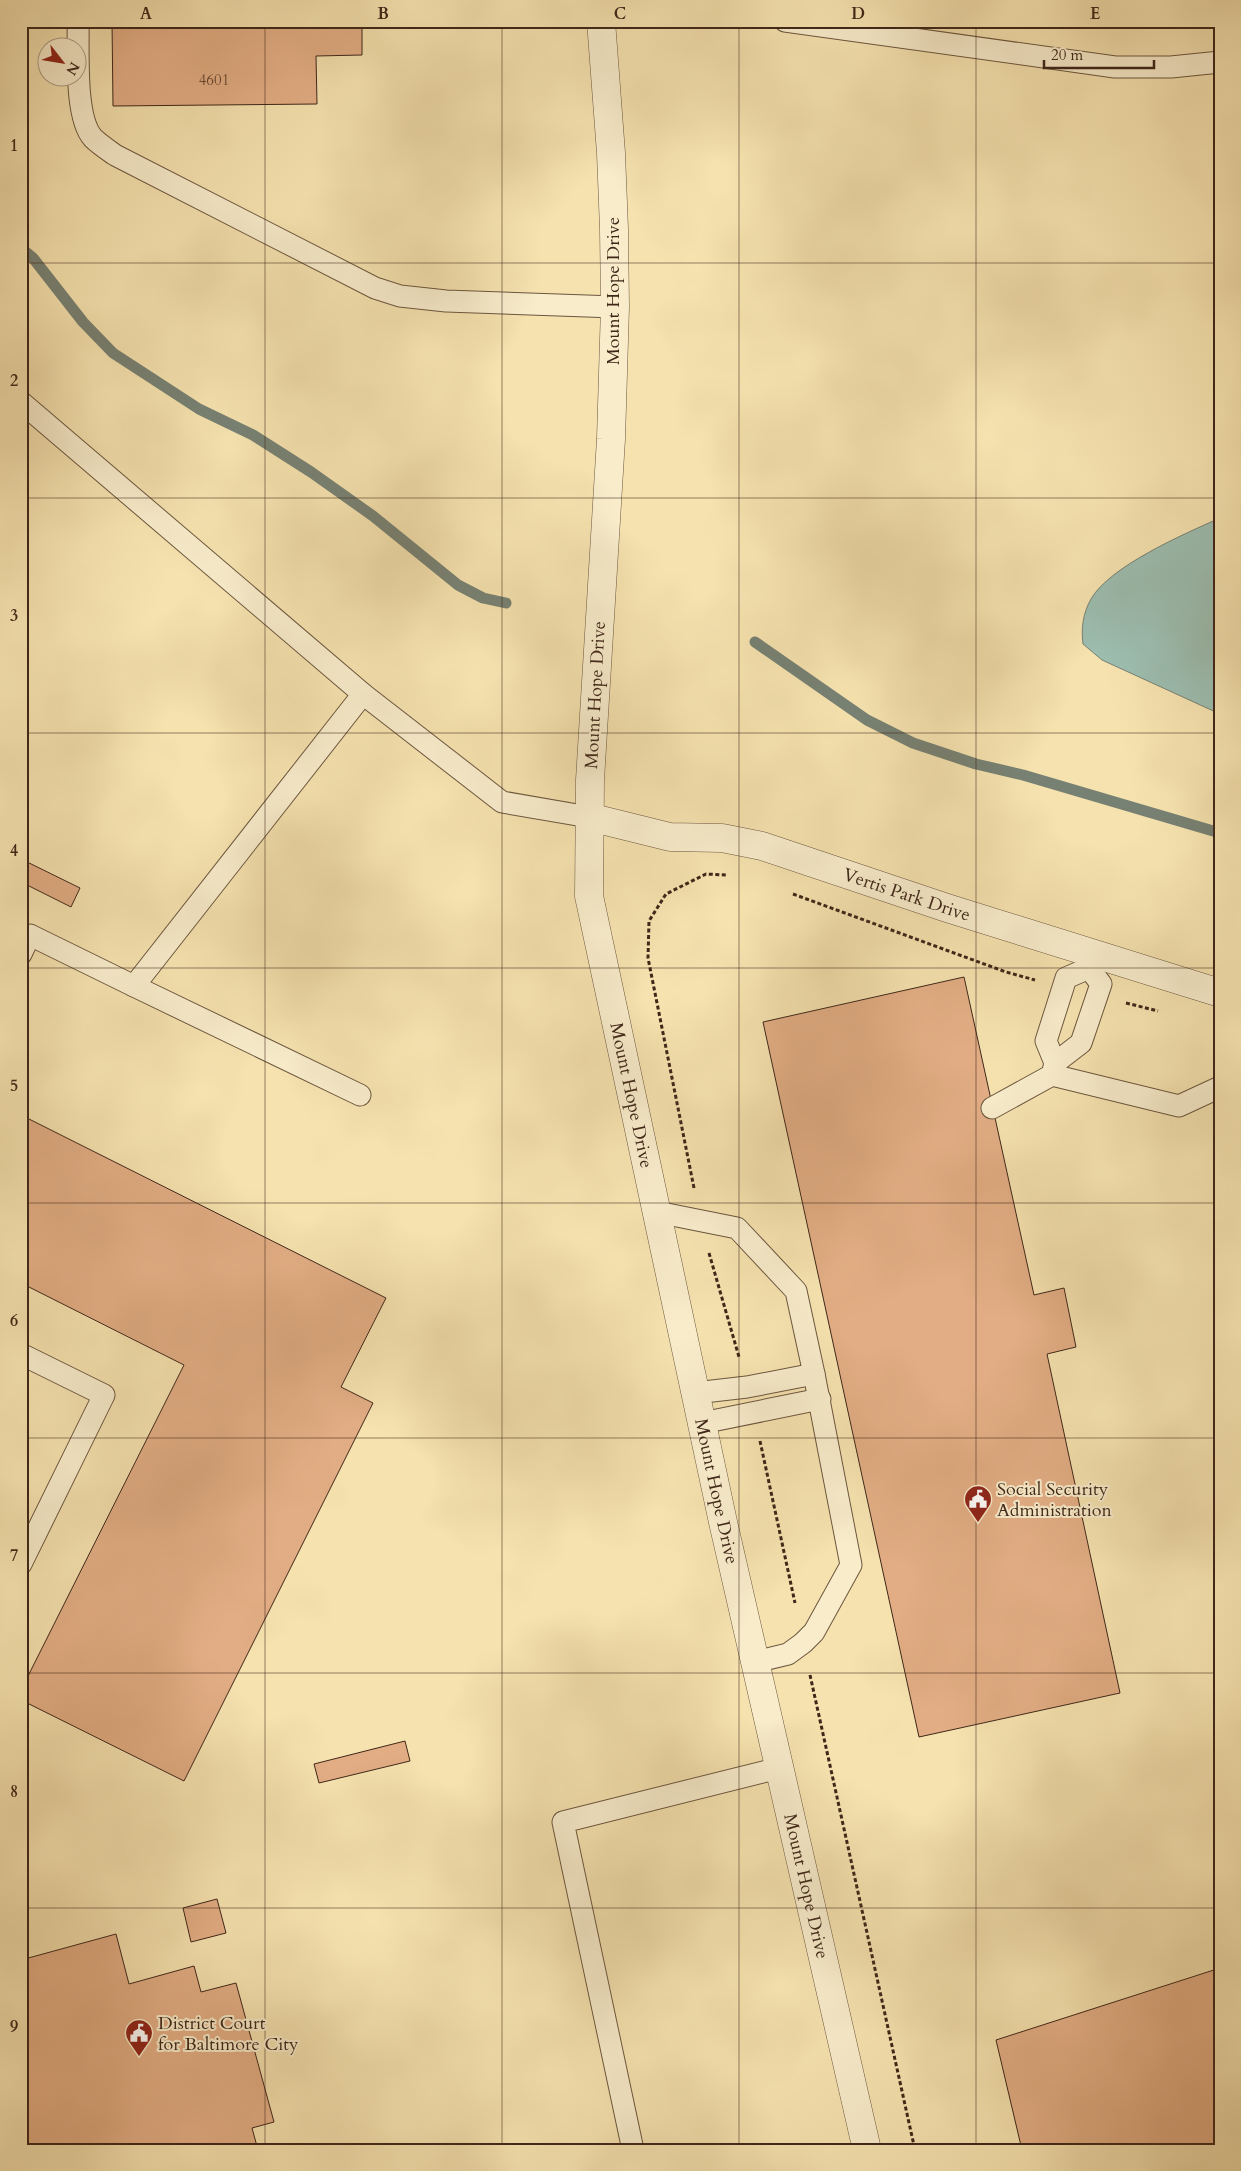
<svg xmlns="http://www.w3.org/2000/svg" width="1241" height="2171" font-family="Cardo,serif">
<rect width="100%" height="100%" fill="#f5e2af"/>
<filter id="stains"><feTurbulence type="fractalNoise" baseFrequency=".004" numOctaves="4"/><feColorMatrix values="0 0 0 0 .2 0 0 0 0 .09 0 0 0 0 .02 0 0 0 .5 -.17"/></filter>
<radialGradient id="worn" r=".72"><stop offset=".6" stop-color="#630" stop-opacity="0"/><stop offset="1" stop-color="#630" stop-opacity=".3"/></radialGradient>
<path fill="#9cbdaf" stroke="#778173" d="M 1220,518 L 1220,714 L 1102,660 L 1083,644 C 1081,628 1083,613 1091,599 C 1110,566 1184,534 1220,518 Z"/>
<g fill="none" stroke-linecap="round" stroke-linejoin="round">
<g stroke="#778173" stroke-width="11">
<path d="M 21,248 L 33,258 L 83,322 L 113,353 L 199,409 L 253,435 L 311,472 L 373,516 L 458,585 L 483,598 L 506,603"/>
<path d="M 755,642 L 867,720 L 913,743 L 976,764 L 1023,775 L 1220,833"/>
</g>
</g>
<g fill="#e2ad84" stroke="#3f2719">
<path d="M 112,21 L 362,21 L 362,55 L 316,56 L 317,104 L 113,106 Z"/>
<path d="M 21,859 L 80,888 L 71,907 L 21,882 Z"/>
<path d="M 964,977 L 1034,1295 L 1064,1288 L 1076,1347 L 1047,1354 L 1120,1693 L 919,1737 L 763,1022 Z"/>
<path d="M 21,1115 L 386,1298 L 341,1387 L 373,1403 L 184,1781 L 21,1700 L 21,1690 L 184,1365 L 21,1283 Z"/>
<path d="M 405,1741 L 410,1761 L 319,1783 L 314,1764 Z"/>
<path d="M 217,1899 L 226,1933 L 191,1942 L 183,1908 Z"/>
<path d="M 116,1934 L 129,1984 L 194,1966 L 201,1992 L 236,1983 L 274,2122 L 252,2128 L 258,2150 L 21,2150 L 21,1960 Z"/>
<path d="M 1220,1968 L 1220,2150 L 1022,2150 L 996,2040 Z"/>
</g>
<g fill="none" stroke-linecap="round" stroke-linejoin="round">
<g stroke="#6c563e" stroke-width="23">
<g id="lane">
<path d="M 78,21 C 79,50 74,117 93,138 C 99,144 108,150 115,155 L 375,288 L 400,296 L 446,301 L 615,307"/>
<path d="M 785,21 L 1115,67 L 1171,67 L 1220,62"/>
<path d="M 21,402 L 363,694 L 502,802 L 589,817"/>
<path d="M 21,954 L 30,935 L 134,986 L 363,694"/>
<path d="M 134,986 L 360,1095"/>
<path d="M 1055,1063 L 1081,1043 L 1101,984 L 1089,968"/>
<path d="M 1052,1075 L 1055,1063 L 1046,1041 L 1066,978 L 1089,968"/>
<path d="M 992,1108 L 1052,1075 L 1179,1106 L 1220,1087"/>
<path d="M 657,1212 L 737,1228 L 796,1291 L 814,1374 L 851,1565 L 814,1632 L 803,1643 L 788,1654 L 755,1662"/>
<path d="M 21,1354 L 104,1395 L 21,1564"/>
<path d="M 695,1393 L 747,1387 L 814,1374"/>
<path d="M 702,1423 L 820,1399"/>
<path d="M 633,2150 L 563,1822 L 779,1768"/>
</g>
</g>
<g stroke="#6c563e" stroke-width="29">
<g id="street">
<path id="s1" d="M 601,21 L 611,153 L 614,229 L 615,307 L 611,439 L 590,780 L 589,896 L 723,1522 L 867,2150"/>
<path id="s2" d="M 589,817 L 670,837 L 722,838 L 762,846 L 947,908 L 1220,993"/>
</g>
</g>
<g stroke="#3f2719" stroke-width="3" stroke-dasharray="4 2.5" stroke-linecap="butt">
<path d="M 793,894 L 1006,972 L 1035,980"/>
<path d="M 1126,1003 L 1158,1011"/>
<path d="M 694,1188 L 648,958 L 649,921 L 666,894 L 706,874 L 726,875"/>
<path d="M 709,1253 L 739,1357"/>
<path d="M 760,1441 L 795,1603"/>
<path d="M 810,1675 L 915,2150"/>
</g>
<use href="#lane" stroke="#f8eccb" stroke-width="21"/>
<use href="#street" stroke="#f8eccb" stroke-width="28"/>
</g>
<path fill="none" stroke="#3f2719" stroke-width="1" stroke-opacity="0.55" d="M 265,21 L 265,2150M 502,21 L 502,2150M 739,21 L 739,2150M 976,21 L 976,2150M 21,263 L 1220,263M 21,498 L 1220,498M 21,733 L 1220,733M 21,968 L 1220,968M 21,1203 L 1220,1203M 21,1438 L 1220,1438M 21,1673 L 1220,1673M 21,1908 L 1220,1908"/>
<defs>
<g id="civic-pin" transform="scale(1.4375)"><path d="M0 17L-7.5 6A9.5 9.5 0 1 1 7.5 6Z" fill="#8f2418" stroke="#f8eccb"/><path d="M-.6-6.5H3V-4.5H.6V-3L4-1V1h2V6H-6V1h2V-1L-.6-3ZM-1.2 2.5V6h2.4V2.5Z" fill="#fff"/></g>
</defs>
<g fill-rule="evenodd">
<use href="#civic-pin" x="978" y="1499"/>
<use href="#civic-pin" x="139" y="2033"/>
</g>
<g text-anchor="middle" stroke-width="4" stroke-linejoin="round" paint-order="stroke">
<g font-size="15" fill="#684834">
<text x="214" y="85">4601</text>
</g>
<g font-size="18" fill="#3f2719" stroke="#f8eccb">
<text transform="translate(613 291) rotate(-90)" y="6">Mount Hope Drive</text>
<text transform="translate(595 695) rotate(-87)" y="6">Mount Hope Drive</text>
<text dy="6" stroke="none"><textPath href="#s2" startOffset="329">Vertis Park Drive</textPath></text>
<text dy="6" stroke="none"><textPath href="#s1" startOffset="1080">Mount Hope Drive</textPath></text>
<text dy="6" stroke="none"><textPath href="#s1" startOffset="1485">Mount Hope Drive</textPath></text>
<text dy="6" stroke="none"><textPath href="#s1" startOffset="1890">Mount Hope Drive</textPath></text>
</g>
<g font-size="18" fill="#3f2719" stroke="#f8eccb" text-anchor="start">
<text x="997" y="1495">Social Security<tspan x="997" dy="21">Administration</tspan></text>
<text x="158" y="2029">District Court<tspan x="158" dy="21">for Baltimore City</tspan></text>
</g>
</g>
<rect width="1241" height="2171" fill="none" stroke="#f5e2af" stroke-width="55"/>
<g transform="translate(62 62) rotate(121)"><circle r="24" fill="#f8eccb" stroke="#ae9d84"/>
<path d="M0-4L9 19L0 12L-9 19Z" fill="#8f2418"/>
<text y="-8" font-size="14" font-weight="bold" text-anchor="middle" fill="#3f2719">N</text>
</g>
<path d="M1044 60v8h110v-8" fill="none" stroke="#3f2719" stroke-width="2.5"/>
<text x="1051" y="60" font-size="15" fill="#3f2719" stroke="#f8eccb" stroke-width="4" paint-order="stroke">20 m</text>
<rect x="28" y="28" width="1186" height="2116" fill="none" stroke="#3f2719" stroke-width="2"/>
<g font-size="16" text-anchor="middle" font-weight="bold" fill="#3f2719">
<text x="146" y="19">A</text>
<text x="383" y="19">B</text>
<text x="620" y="19">C</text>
<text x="858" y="19">D</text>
<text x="1095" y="19">E</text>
<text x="14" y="151">1</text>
<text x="14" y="386">2</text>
<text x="14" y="621">3</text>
<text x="14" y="856">4</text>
<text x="14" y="1091">5</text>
<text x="14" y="1326">6</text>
<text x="14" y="1561">7</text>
<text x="14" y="1797">8</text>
<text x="14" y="2032">9</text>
</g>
<rect width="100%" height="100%" filter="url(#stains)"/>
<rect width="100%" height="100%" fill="url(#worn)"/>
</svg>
